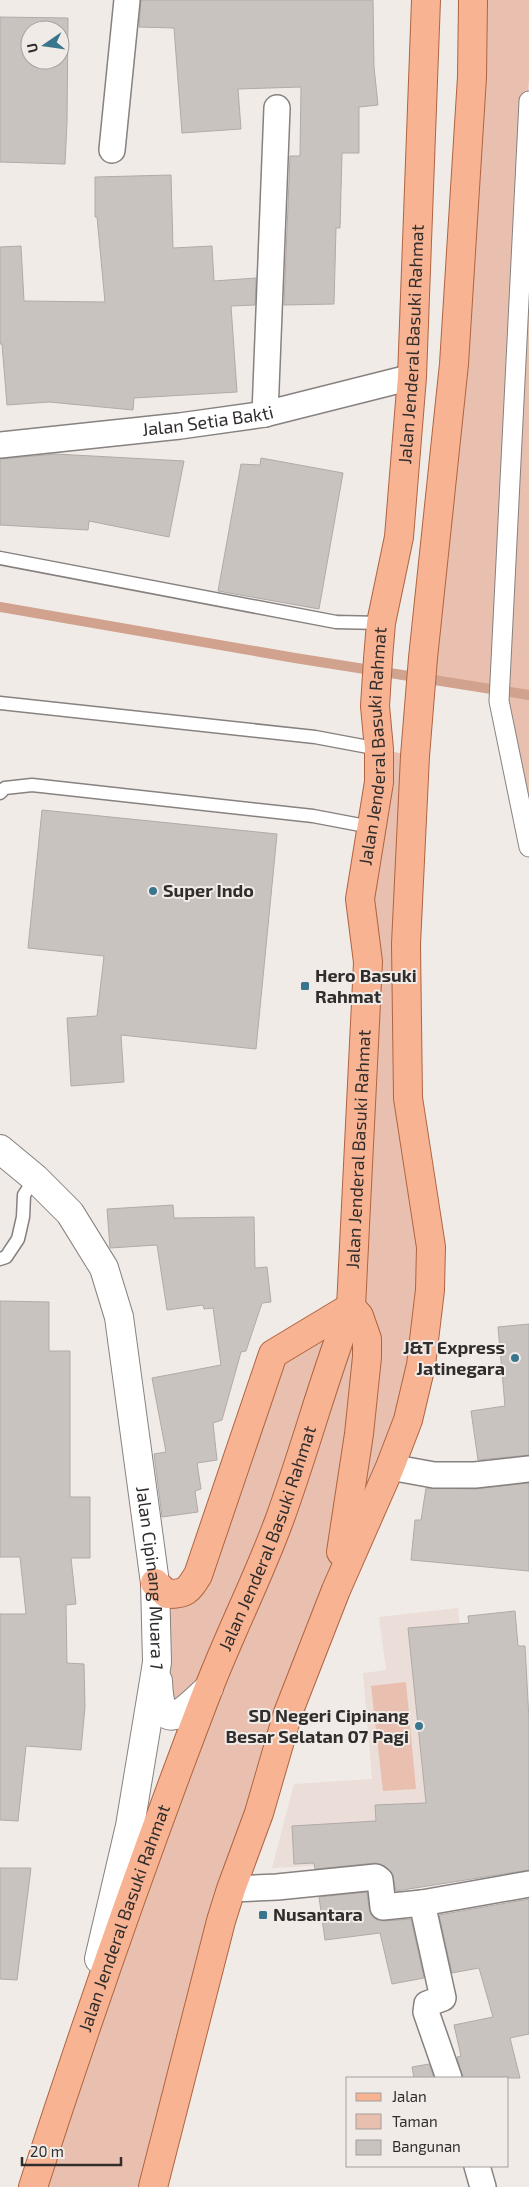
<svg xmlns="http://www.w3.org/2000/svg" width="529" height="2187" font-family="'Exo 2',sans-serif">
<rect width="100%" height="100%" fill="#f1ebe8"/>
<path fill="#ebddd7" d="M 458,1608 L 477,1800 L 378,1863 L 272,1868 L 294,1784 L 372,1779 L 363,1673 L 386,1670 L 379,1617 Z"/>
<g fill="#e9c0af">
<path d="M 473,0 L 529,0 L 529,78 L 496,690 L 422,678 Z"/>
<path d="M 529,101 L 529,847 L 499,701 Z"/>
<path d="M 379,749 L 415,756 L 406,944 L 431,1247 L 421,1365 L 336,1590 L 153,2187 L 33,2187 L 208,1689 L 174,1716 L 155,1583 L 178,1594 L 273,1354 L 351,1307 Z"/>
<path d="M 406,1682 L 416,1789 L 383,1791 L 371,1686 Z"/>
</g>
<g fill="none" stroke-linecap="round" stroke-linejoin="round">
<path stroke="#d1a28e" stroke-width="10" d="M 0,607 L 295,658 L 529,695"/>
</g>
<g fill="#c9c3c0" stroke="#b0aaa8" fill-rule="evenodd">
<path d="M 141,0 L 373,0 L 374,67 L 378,105 L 359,107 L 359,153 L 342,153 L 340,228 L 336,228 L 334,304 L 284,305 L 290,156 L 300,156 L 301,87 L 238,89 L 241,129 L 182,133 L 174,28 L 139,27 Z"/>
<path d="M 0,17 L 68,18 L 67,122 L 65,164 L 0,162 ZM 30,30 L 60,30 L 60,60 L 30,60 Z"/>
<path d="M 171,175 L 173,248 L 212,246 L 214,281 L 256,278 L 255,305 L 231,306 L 237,392 L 134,398 L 133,410 L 49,402 L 7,405 L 2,344 L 0,344 L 0,247 L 21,246 L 24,301 L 105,302 L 97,217 L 95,217 L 95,177 Z"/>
<path d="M 56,454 L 184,461 L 169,537 L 89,521 L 88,530 L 0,525 L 0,459 Z"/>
<path d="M 261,458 L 343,473 L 319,609 L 218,591 L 241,464 L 260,465 Z"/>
<path d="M 42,810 L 277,834 L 256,1049 L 121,1035 L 124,1082 L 71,1086 L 67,1018 L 97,1016 L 104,956 L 28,948 Z"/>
<path d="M 173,1205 L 174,1218 L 254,1217 L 255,1268 L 267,1267 L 271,1302 L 262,1303 L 246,1351 L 241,1352 L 222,1420 L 213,1423 L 217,1460 L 197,1463 L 201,1489 L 195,1491 L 198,1512 L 162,1517 L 154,1454 L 166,1452 L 152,1378 L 221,1365 L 213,1308 L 204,1309 L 203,1305 L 167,1310 L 157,1245 L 110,1248 L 107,1209 Z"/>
<path d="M 0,1301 L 49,1302 L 49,1351 L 70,1351 L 70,1497 L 90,1497 L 90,1558 L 71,1558 L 76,1604 L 66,1605 L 67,1663 L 84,1664 L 85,1707 L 81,1750 L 26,1746 L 18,1821 L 0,1820 L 0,1614 L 26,1614 L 20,1557 L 0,1557 Z"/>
<path d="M 529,1324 L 529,1455 L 478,1460 L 471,1411 L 505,1406 L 498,1327 Z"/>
<path d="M 529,1483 L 529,1571 L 411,1560 L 415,1520 L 421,1520 L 426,1488 L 475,1489 Z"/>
<path d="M 515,1611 L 518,1646 L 525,1646 L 529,1719 L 529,1870 L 396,1891 L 392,1873 L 385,1866 L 375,1863 L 315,1869 L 314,1863 L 294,1864 L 292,1826 L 376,1821 L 375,1805 L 426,1803 L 408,1628 L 469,1623 L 468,1616 Z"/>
<path d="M 0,1868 L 31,1868 L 17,1980 L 0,1979 Z"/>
<path d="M 367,1892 L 369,1909 L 371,1915 L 377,1920 L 384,1921 L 411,1919 L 424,1978 L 392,1984 L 380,1933 L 325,1940 L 319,1897 Z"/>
<path d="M 529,1899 L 529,2034 L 510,2038 L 520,2078 L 463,2078 L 457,2057 L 461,2056 L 454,2025 L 493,2017 L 479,1968 L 452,1973 L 439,1915 Z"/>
<path d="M 429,2064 L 434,2078 L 414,2078 L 412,2067 Z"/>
</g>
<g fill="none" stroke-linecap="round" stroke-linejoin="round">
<g stroke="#87817f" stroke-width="15">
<g id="service">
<path d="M 0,558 L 336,622 L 381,623"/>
<path d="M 0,703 L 315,737 L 379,749"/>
<path d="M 0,793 L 5,788 L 32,785 L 313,816 L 371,827"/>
<path d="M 0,1259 L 6,1257 L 18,1239 L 23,1217 L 24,1195 L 35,1178"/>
</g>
</g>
<g stroke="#87817f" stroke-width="21">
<path id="pedestrian" d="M 529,101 L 499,701 L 529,847"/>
</g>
<g stroke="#87817f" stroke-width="28">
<g id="minor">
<path d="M 112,150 L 127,0"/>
<path d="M 265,414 L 277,108"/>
<path id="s1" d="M 0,445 L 180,426 L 265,414 L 412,377"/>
<path d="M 390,1467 L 434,1475 L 475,1475 L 529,1469"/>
<path d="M 231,1889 L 277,1887 L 376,1877 L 380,1880 L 383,1907 L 422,1903"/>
<path d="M 449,2078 L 426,2012 L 427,2004 L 443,1998 L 422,1903 L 529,1884"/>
<path d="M 477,2166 L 483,2187"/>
</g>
</g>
<g stroke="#87817f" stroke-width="30">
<g id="tertiary">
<path id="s2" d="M 0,1149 L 35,1178 L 70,1213 L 104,1268 L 119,1317 L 155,1583 L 157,1662 L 155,1675 L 130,1826 L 99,1959"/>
<path d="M 158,1681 C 160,1739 183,1712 209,1688"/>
</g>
</g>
<g stroke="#af6440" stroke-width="30">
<g id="primary">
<path d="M 341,1552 L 359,1434 L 367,1357 L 367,1339 L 359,1316 L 351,1307"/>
<path d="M 155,1583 L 167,1594 C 186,1594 188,1591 198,1575 L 273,1354 L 351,1307"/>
<path id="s3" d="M 33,2187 C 87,2020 145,1854 208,1690 C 230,1633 258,1578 279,1521 C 305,1450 324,1377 351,1307 L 368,962 L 360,899 L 379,782 L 379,749 L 375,706 L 378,659 L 381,623 L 399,537 L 412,377 L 426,0"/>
<path d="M 153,2187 L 221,1921 L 231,1889 L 259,1813 L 288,1713 L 336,1590 L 390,1467 L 408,1420 L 421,1365 L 430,1290 L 431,1247 L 408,1098 L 406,944 L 415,756 L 423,658 L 454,364 L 472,77 L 473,0"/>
</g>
</g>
<use href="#service" stroke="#fff" stroke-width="12"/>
<use href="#pedestrian" stroke="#fff" stroke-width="19"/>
<use href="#minor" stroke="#fff" stroke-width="25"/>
<use href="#tertiary" stroke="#fff" stroke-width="28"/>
<use href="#primary" stroke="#f8b393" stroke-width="28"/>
</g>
<g fill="#39768d" stroke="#f1ebe8" stroke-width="2">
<circle cx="153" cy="891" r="5"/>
<rect x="300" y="981" width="10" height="10" rx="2.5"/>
<circle cx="515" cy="1358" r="5"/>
<circle cx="419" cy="1726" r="5"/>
<rect x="258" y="1910" width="10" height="10" rx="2.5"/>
</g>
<g text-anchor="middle" stroke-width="4" stroke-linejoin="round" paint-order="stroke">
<g font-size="18" fill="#302d2c" stroke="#f1ebe8">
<text dy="6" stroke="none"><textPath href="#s3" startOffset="1904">Jalan Jenderal Basuki Rahmat</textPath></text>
<text dy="6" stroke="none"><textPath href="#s1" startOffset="209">Jalan Setia Bakti</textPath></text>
<text dy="6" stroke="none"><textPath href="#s3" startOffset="1499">Jalan Jenderal Basuki Rahmat</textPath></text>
<text dy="6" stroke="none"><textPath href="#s3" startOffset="1094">Jalan Jenderal Basuki Rahmat</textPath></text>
<text dy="6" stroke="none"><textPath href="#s3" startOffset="690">Jalan Jenderal Basuki Rahmat</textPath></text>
<text dy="6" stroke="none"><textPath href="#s2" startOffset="474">Jalan Cipinang Muara 1</textPath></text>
<text dy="6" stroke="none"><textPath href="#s3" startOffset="284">Jalan Jenderal Basuki Rahmat</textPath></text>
</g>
<g font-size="18" font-weight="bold" fill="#302d2c" stroke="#f1ebe8" text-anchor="start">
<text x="163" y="897">Super Indo</text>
<text x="315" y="982">Hero Basuki<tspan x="315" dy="21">Rahmat</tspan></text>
<text x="505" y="1354" text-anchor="end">J&amp;T Express<tspan x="505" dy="21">Jatinegara</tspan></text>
<text x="409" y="1722" text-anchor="end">SD Negeri Cipinang<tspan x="409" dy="21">Besar Selatan 07 Pagi</tspan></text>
<text x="273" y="1921">Nusantara</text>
</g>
</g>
<rect x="346" y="2077" width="162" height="90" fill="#f1ebe8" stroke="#a49f9d"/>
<rect x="356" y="2093" width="25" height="8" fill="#f8b393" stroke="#a49f9d"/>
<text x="392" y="2102" font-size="15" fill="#302d2c">Jalan</text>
<rect x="356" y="2114" width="25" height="15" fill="#e9c0af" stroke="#a49f9d"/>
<text x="392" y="2127" font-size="15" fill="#302d2c">Taman</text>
<rect x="356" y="2140" width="25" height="15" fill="#c9c3c0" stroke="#a49f9d"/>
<text x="392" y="2152" font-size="15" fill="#302d2c">Bangunan</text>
<g transform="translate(45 45) rotate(257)"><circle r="24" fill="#f1ebe8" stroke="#a49f9d"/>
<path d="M0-4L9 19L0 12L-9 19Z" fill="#39768d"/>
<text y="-8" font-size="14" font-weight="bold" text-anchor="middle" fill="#302d2c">U</text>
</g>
<path d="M22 2157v8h99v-8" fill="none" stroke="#302d2c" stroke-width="2.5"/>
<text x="30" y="2157" font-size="15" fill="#302d2c" stroke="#f1ebe8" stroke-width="4" paint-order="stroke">20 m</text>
</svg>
